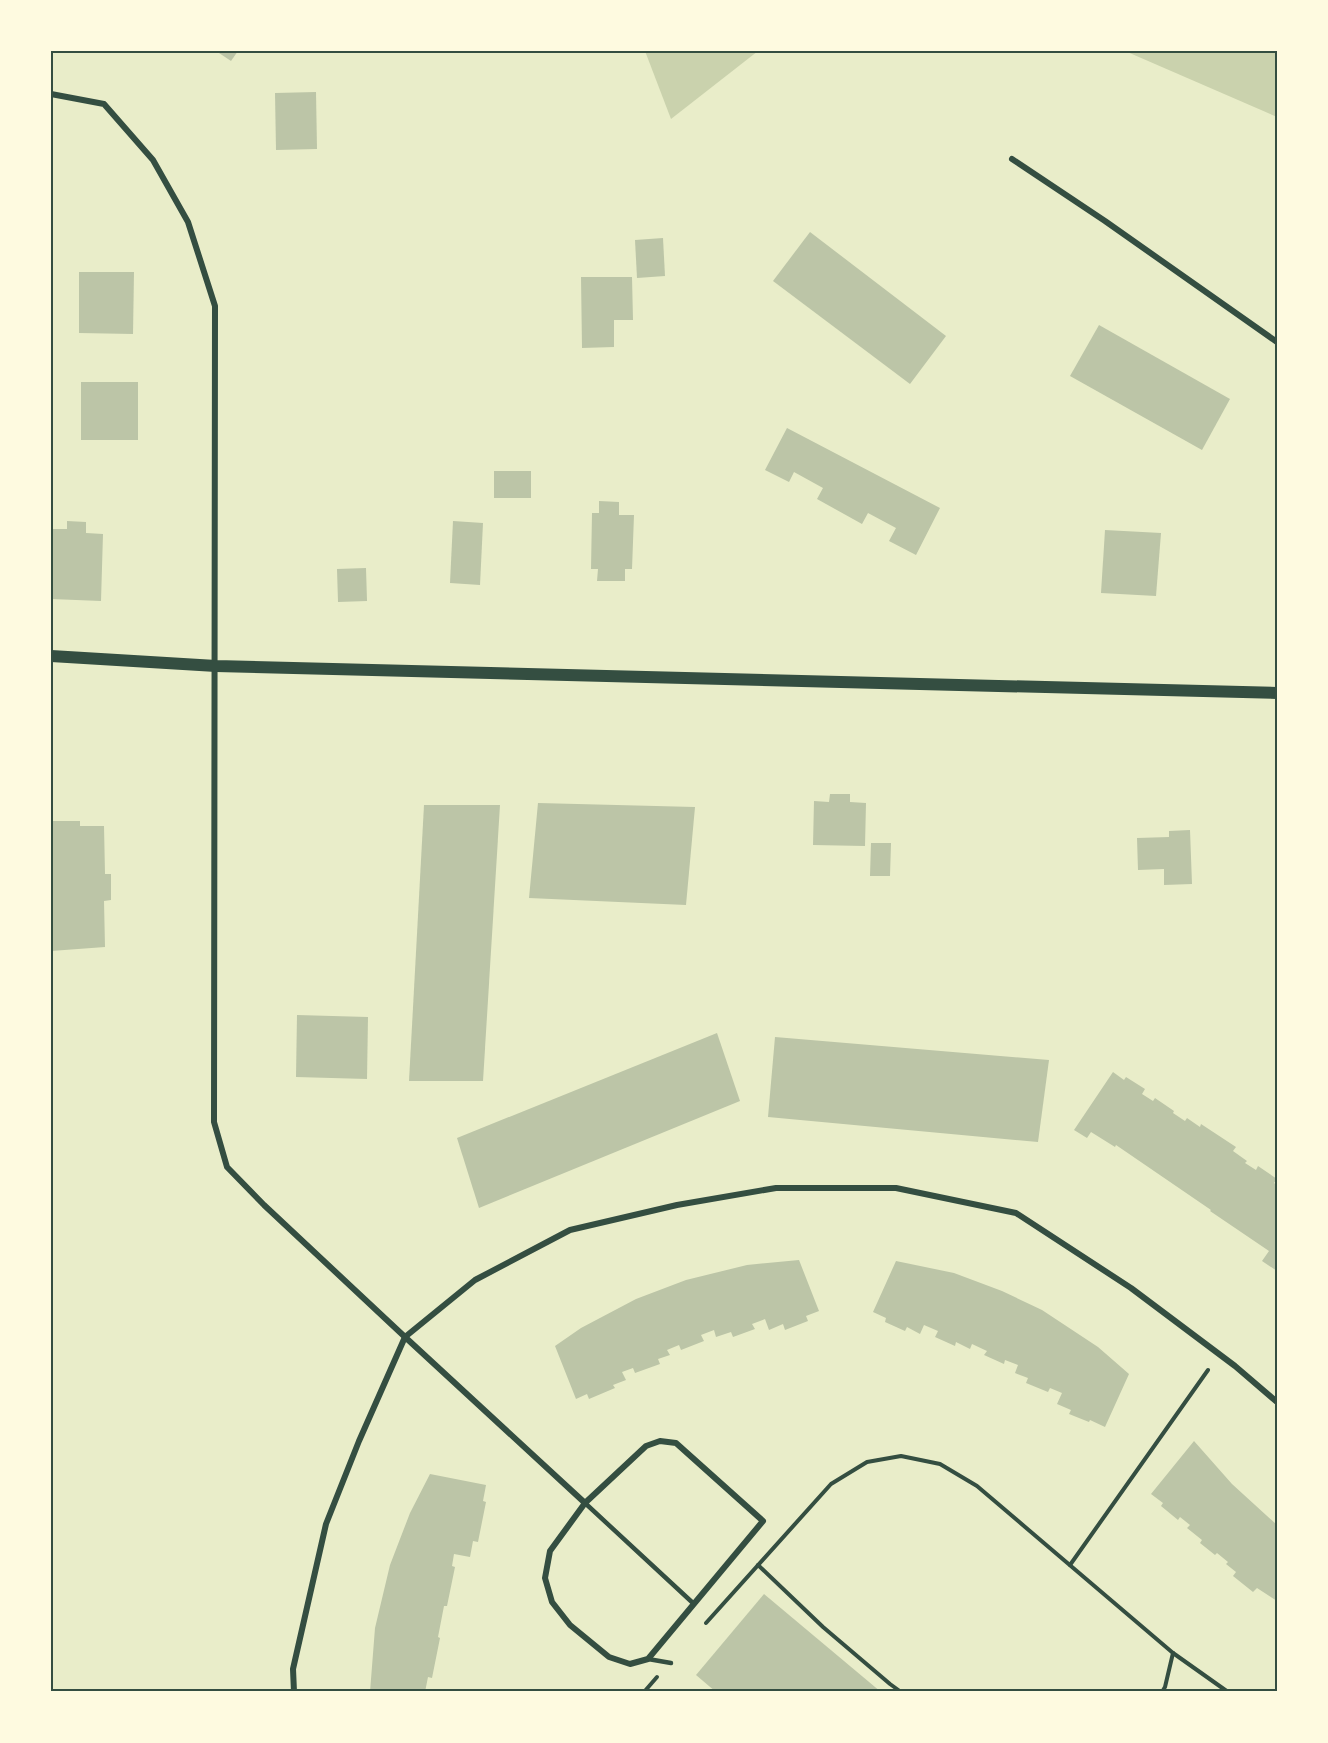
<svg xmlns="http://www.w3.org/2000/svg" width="1328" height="1743" font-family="Manrope,sans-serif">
<rect width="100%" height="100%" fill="#e9edc9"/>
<g fill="#cad2ad">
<path d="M 645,51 L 758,51 L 671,119 Z"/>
<path d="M 1125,51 L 1277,51 L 1277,117 Z"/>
</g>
<g fill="#bcc5a7">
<path d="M 216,51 L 238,51 L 231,61 Z"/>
<path d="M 316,92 L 317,149 L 276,150 L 275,93 Z"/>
<path d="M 810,232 L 946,336 L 910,384 L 773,281 Z"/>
<path d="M 663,238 L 665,276 L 637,278 L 635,240 Z"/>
<path d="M 79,272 L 134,272 L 133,334 L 79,333 Z"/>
<path d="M 581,277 L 632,277 L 633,320 L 614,320 L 614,347 L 582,348 Z"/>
<path d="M 1099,325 L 1230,399 L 1202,450 L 1070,376 Z"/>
<rect x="81" y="382" width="57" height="58"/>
<path d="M 787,428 L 940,508 L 916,555 L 889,541 L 896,528 L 868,513 L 862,524 L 817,499 L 823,488 L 794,472 L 789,482 L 765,470 Z"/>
<rect x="494" y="471" width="37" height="27"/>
<path d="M 599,501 L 619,502 L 619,515 L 634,515 L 632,569 L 625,569 L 625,581 L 597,581 L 598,569 L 591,569 L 592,513 L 599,513 Z"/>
<path d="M 67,521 L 86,522 L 86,533 L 103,534 L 101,601 L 51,599 L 51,529 L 67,529 Z"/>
<path d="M 453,521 L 483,523 L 480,585 L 450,583 Z"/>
<path d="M 1105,530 L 1161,533 L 1156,596 L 1101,593 Z"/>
<path d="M 366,568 L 367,601 L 338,602 L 337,569 Z"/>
<path d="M 830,794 L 850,794 L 850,802 L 866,803 L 865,846 L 813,845 L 814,801 L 829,802 Z"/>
<path d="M 538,803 L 695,807 L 686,905 L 529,898 Z"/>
<path d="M 424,805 L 500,805 L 483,1081 L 409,1081 Z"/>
<path d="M 51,821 L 80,821 L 80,826 L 104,826 L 105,874 L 111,874 L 111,900 L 104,901 L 105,947 L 51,951 Z"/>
<path d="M 1190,830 L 1192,884 L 1164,885 L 1164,869 L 1138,870 L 1137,838 L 1169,837 L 1169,831 Z"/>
<path d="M 871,843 L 891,843 L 890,876 L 870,876 Z"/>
<path d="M 297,1015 L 368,1017 L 367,1079 L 296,1077 Z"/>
<path d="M 717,1033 L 740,1101 L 479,1208 L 457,1138 Z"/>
<path d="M 775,1037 L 1049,1060 L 1038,1142 L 768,1117 Z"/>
<path d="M 1113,1072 L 1124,1080 L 1126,1077 L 1145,1089 L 1142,1094 L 1153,1101 L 1155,1098 L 1174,1111 L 1173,1113 L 1185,1121 L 1187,1118 L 1200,1127 L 1201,1124 L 1236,1147 L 1233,1151 L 1247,1161 L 1245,1163 L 1256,1170 L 1258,1166 L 1277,1179 L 1274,1183 L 1277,1185 L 1277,1271 L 1262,1261 L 1269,1251 L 1210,1211 L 1211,1210 L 1116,1145 L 1115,1147 L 1091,1132 L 1087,1138 L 1074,1130 Z"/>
<path d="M 799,1260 L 819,1311 L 806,1316 L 808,1321 L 785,1330 L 783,1324 L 769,1330 L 765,1319 L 752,1324 L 755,1329 L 733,1337 L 731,1332 L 716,1337 L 714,1330 L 701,1335 L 704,1341 L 681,1350 L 679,1345 L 667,1350 L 670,1355 L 658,1359 L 660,1364 L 635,1373 L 633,1368 L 622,1372 L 626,1380 L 613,1385 L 615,1388 L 589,1399 L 587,1394 L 576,1399 L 555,1346 L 581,1328 L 636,1299 L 686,1280 L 747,1265 Z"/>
<path d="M 896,1261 L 954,1273 L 1002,1291 L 1042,1310 L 1098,1347 L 1129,1374 L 1105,1427 L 1090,1420 L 1089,1422 L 1069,1414 L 1071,1410 L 1057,1404 L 1062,1393 L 1050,1388 L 1048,1392 L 1026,1383 L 1028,1378 L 1015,1373 L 1018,1365 L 1005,1360 L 1004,1364 L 984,1355 L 987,1351 L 972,1344 L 970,1349 L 956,1342 L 955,1346 L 935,1337 L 938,1331 L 924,1325 L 920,1334 L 907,1327 L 905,1331 L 885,1322 L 886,1318 L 873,1312 Z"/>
<path d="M 1194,1441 L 1232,1484 L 1277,1525 L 1277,1601 L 1257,1588 L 1253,1592 L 1233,1576 L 1236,1572 L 1226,1564 L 1228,1562 L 1217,1553 L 1215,1555 L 1200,1543 L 1202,1540 L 1187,1528 L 1190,1525 L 1180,1517 L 1178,1520 L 1161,1506 L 1163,1503 L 1151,1494 Z"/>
<path d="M 430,1474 L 486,1485 L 483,1501 L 486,1502 L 478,1542 L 473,1541 L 470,1557 L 454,1554 L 452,1566 L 455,1567 L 447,1606 L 444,1606 L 438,1637 L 440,1638 L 432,1678 L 428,1677 L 425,1692 L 370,1692 L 375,1628 L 390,1565 L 410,1513 Z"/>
<path d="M 764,1594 L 881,1692 L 716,1692 L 696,1675 Z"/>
</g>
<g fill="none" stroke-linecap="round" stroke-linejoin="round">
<g stroke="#344e41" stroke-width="4">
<path d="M 758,1565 L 823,1627 L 890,1684 L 901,1692"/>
<path d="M 1070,1565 L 1208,1370"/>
<path d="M 706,1623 L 831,1484 L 867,1462 L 901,1456 L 940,1464 L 977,1486 L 1173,1653 L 1228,1692"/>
<path d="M 644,1692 L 657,1677"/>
<path d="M 1162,1692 L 1165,1687 L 1173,1653"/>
</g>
<g stroke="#344e41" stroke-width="4.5">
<path d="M 585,1503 L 694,1604"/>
<path d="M 648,1659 L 671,1663"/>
</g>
<g stroke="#344e41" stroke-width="6">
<path d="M 51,94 L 104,104 L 153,160 L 188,222 L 215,306 L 214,1122 L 227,1167 L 264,1205 L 405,1337 L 585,1503"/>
<path d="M 1012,159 L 1105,221 L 1277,342"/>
<path d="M 660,1441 L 676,1443 L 763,1521 L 648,1659 L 630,1664 L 609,1657 L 570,1625 L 552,1602 L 545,1578 L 550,1551 L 585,1503 L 646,1446 Z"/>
<path d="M 294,1692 L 293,1669 L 326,1524 L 359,1441 L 405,1337 L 475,1280 L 570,1230 L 677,1205 L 776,1188 L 896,1188 L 1016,1213 L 1131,1288 L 1235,1366 L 1277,1402"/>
</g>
<path stroke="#344e41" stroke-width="12" d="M 51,656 L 216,666 L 1277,693"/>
</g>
<rect width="1328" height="1743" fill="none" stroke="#fefae0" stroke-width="105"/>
<rect x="52" y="52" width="1224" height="1638" fill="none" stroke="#344e41" stroke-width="2"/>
</svg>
